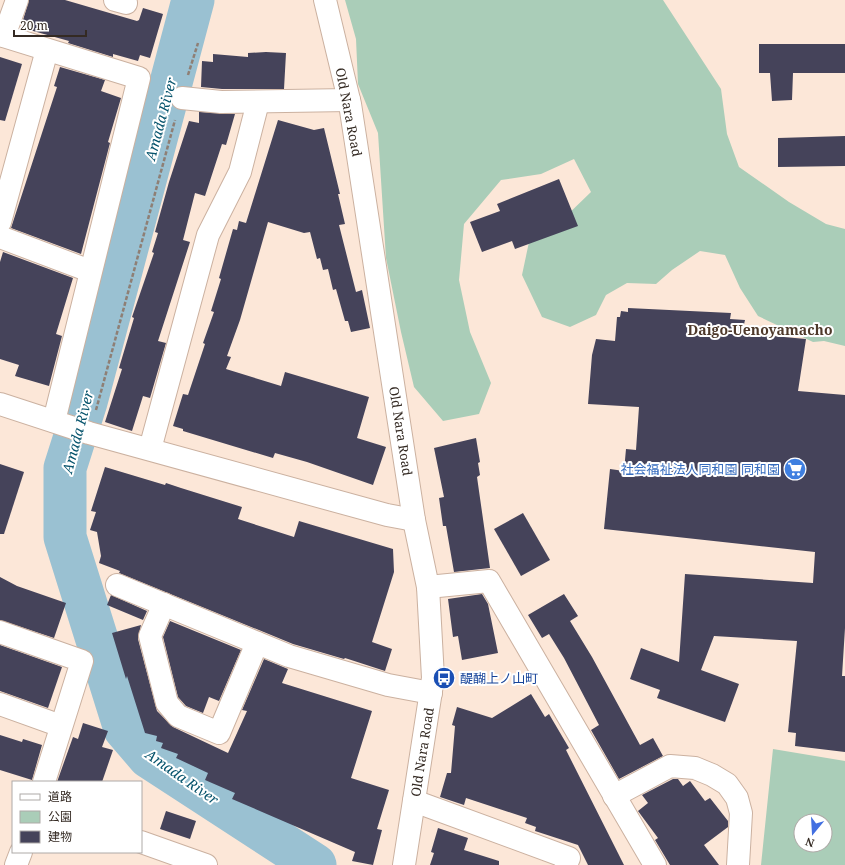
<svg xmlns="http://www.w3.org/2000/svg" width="845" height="865" font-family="'Noto Serif','Noto Sans JP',serif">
<rect width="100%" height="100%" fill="#fce7d8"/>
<g fill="#aacdb8" fill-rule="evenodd">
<path d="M 345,0 L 663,0 L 721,89 L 727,134 L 739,167 L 789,202 L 826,224 L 845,229 L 845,346 L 824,341 L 813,342 L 758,316 L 740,288 L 725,255 L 700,251 L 672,270 L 656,284 L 627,283 L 606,295 L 596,315 L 570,327 L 542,317 L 522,275 L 529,242 L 561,221 L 591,192 L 574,159 L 541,174 L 501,180 L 464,224 L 459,280 L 470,332 L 491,383 L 479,414 L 443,421 L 414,387 L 401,332 L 386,258 L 378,133 L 358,84 L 356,39 Z"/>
<path d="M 773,749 L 845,761 L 845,865 L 761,865 ZM 801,821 L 825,821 L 825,845 L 801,845 Z"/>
</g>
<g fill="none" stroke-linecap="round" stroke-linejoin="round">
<path stroke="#9ac1d2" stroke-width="43" d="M 193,0 L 86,402 L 65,468 L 65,537 L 125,729 L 149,757 L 315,865"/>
</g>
<g fill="#45435a">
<path d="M 29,0 L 65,0 L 137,21 L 139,20 L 143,8 L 163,14 L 150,58 L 140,55 L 138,61 L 113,54 L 113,57 L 68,43 L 69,41 L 26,29 L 28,21 L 23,20 Z"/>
<path d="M 759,44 L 845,44 L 845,73 L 793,73 L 792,100 L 772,101 L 770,73 L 759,73 Z"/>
<path d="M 266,52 L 286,53 L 284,89 L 222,89 L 201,87 L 202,61 L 213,62 L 213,54 L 248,57 L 248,53 Z"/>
<path d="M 0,57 L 22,64 L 5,121 L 0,120 Z"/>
<path d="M 60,67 L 105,80 L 101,91 L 121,98 L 108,142 L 110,143 L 81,254 L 11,228 L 57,87 L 54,86 Z"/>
<path d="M 199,112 L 235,114 L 226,145 L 222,144 L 205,196 L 195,193 L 183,240 L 190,242 L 158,341 L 166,343 L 150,398 L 143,396 L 132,431 L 105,422 L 122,369 L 119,368 L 134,318 L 132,317 L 154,253 L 152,252 L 158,233 L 155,232 L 169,182 L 189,121 L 199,123 Z"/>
<path d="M 278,120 L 314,130 L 324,128 L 340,194 L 338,194 L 345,224 L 339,225 L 356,292 L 362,290 L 370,328 L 351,332 L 348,321 L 345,321 L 336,289 L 333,290 L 328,269 L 323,270 L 320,258 L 317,259 L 310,232 L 304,233 L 268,222 L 240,320 L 227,356 L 231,357 L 226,369 L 281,386 L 285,372 L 369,397 L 357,438 L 386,447 L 373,485 L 307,462 L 275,453 L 273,458 L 183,431 L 183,429 L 173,426 L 183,394 L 188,395 L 205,344 L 203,343 L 214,312 L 211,311 L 221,279 L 219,278 L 233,229 L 237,230 L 239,221 L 246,223 Z"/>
<path d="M 845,136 L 845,166 L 778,167 L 778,138 Z"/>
<path d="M 559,179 L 578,226 L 515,249 L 512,241 L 482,252 L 470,222 L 500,211 L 497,204 Z"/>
<path d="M 3,252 L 73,278 L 56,334 L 62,336 L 49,386 L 15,376 L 19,365 L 0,359 L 0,262 Z"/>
<path d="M 628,308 L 731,313 L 730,319 L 745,320 L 742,333 L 806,339 L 798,391 L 845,395 L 845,628 L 842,676 L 845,676 L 845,752 L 795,746 L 796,733 L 788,732 L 797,641 L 714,636 L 701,670 L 739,684 L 725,722 L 657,698 L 660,690 L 630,679 L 641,648 L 679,662 L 685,574 L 813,583 L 815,552 L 604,529 L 610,469 L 624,471 L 626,449 L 636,450 L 639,407 L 588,404 L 592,355 L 596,339 L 615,341 L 617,317 L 620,317 L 621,311 L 628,312 Z"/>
<path d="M 476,438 L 480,462 L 478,463 L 480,475 L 477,477 L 490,568 L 454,572 L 446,526 L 443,526 L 439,498 L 444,497 L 434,448 Z"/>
<path d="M 0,464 L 24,472 L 4,534 L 0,534 Z"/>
<path d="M 105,467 L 165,485 L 166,483 L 181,488 L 242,507 L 238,519 L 294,537 L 299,521 L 393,549 L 394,572 L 372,642 L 392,649 L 385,671 L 345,658 L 344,659 L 293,644 L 119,573 L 120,571 L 99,563 L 101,556 L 97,532 L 90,530 L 96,512 L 91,511 Z"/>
<path d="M 523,513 L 550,560 L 521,576 L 494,529 Z"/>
<path d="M 0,577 L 17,586 L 66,603 L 54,638 L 0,620 Z"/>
<path d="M 482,594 L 488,604 L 498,653 L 462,660 L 458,636 L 453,637 L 448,599 Z"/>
<path d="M 564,594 L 578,616 L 570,621 L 592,657 L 640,745 L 653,738 L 663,756 L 619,779 L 591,730 L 599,725 L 564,658 L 549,634 L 542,638 L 528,615 Z"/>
<path d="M 111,595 L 147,611 L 143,620 L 107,605 Z"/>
<path d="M 170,621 L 241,650 L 219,701 L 209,697 L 203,713 L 186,706 L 178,697 L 163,637 Z"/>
<path d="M 141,625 L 138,639 L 157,711 L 173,727 L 228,753 L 247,711 L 242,710 L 264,659 L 288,669 L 282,683 L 372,711 L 351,778 L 389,790 L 377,829 L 382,830 L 373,865 L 352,861 L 355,852 L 232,799 L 235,793 L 205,780 L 208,773 L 176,758 L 178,754 L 161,748 L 163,743 L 156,741 L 157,736 L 145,733 L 127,676 L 126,679 L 112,633 Z"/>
<path d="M 0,645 L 62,667 L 48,708 L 0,691 Z"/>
<path d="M 531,694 L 545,717 L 549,714 L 569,748 L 566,750 L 624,865 L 588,865 L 578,845 L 535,831 L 536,827 L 525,823 L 527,818 L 466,798 L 464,805 L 440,797 L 447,773 L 451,773 L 455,726 L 452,725 L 457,707 L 492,718 Z"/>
<path d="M 83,723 L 108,731 L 102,747 L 113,750 L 102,782 L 57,782 L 73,737 L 78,739 Z"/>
<path d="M 0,735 L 22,742 L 23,739 L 42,745 L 32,780 L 0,770 Z"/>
<path d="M 673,779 L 678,779 L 683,786 L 690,781 L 705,801 L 710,798 L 728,821 L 728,827 L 704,845 L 719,865 L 670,865 L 655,840 L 658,838 L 638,811 L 648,803 L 642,795 Z"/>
<path d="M 166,811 L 196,821 L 190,839 L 160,829 Z"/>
<path d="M 438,828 L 468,838 L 464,850 L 499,861 L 499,865 L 430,865 L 434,853 L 431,852 Z"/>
</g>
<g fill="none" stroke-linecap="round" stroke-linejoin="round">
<g stroke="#cbb1a0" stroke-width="24">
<g id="minor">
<path d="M 115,0 L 126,3"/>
<path d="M 325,0 L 350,104 L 414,520 L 428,587 L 433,678 L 404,865"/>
<path d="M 0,35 L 139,78 L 54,421"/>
<path d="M 4,36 L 17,0"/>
<path d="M 182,98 L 221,102 L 349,100"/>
<path d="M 0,222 L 47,50"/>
<path d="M 0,237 L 90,271"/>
<path d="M 150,449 L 208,235 L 240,172 L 258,102"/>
<path d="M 117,585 L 289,656 L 388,685 L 431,693"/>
<path d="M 428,587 L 489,581 L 655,865"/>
<path d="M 164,604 L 150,636 L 167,703 L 178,716 L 219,733 L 257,643"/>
<path d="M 0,632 L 82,661 L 44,782"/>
<path d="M 0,704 L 61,726"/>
<path d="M 614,796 L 670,766 L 695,768 L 712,775 L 727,784 L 737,798 L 741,813 L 738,865"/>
<path d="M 414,801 L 569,858 L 566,865"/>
<path d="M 141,842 L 206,865"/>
<path d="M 16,865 L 21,852"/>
</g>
</g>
<g stroke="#cbb1a0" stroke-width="24">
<path id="tertiary" d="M 0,404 L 89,433 L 387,515 L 414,520"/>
</g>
<g stroke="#8e7f75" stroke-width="2.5" stroke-dasharray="4 2" stroke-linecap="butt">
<path d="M 188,75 L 198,43"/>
<path d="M 96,410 L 175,120"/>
</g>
<use href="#minor" stroke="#fff" stroke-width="22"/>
<use href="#tertiary" stroke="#fff" stroke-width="22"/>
</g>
<defs>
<g id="supermarket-disc" transform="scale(1.15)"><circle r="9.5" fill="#3f7fe0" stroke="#fff"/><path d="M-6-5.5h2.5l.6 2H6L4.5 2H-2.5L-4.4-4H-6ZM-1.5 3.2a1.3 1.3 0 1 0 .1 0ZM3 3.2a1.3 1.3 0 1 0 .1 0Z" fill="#fff"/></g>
<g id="bus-disc" transform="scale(1.15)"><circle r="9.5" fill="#1a4fb4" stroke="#fff"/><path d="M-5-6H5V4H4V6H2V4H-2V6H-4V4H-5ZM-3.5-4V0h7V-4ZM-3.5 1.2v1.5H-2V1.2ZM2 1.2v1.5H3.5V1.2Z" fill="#fff"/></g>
</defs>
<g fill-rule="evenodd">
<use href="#supermarket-disc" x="795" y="469"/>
<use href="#bus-disc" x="444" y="678"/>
</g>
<g text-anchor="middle" stroke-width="4" stroke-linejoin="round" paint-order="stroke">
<g font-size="13" fill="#342a23" stroke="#fff">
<text transform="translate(349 112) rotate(79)" y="5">Old Nara Road</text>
<text transform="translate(401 431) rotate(81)" y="5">Old Nara Road</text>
<text transform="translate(422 752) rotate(-81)" y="5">Old Nara Road</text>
</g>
<g font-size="13" fill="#366cbe" stroke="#fff" text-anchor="end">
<text x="780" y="474">社会福祉法人同和園 同和園</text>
</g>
<g font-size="13" fill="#164399" stroke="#fff" text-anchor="start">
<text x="460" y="683">醍醐上ノ山町</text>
</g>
<g font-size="14" font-style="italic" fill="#06536c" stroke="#fff">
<text transform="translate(161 119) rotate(-75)" y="5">Amada River</text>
<text transform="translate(78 432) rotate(-75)" y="5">Amada River</text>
<text transform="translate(182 777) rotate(35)" y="5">Amada River</text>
</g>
<g font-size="14" font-weight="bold" fill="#4e392a" stroke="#fff">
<text x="760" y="335">Daigo-Uenoyamacho</text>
</g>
</g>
<rect x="12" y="781" width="130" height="72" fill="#ffffff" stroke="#aeaaa7"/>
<rect x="20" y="794" width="20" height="6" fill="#ffffff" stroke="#aeaaa7"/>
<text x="48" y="801" font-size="12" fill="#342a23">道路</text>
<rect x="20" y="811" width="20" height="12" fill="#aacdb8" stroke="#aeaaa7"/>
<text x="48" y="821" font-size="12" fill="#342a23">公園</text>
<rect x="20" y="831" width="20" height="12" fill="#45435a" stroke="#aeaaa7"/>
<text x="48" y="841" font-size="12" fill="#342a23">建物</text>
<g transform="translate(813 833) rotate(198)"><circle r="19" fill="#ffffff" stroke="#aeaaa7"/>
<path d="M0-3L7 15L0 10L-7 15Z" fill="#426fe1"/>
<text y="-6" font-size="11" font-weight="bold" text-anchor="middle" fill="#342a23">N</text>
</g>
<path d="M14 30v6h72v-6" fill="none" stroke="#342a23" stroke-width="2"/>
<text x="20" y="30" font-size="12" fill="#342a23" stroke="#ffffff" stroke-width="3" paint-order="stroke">20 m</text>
</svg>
